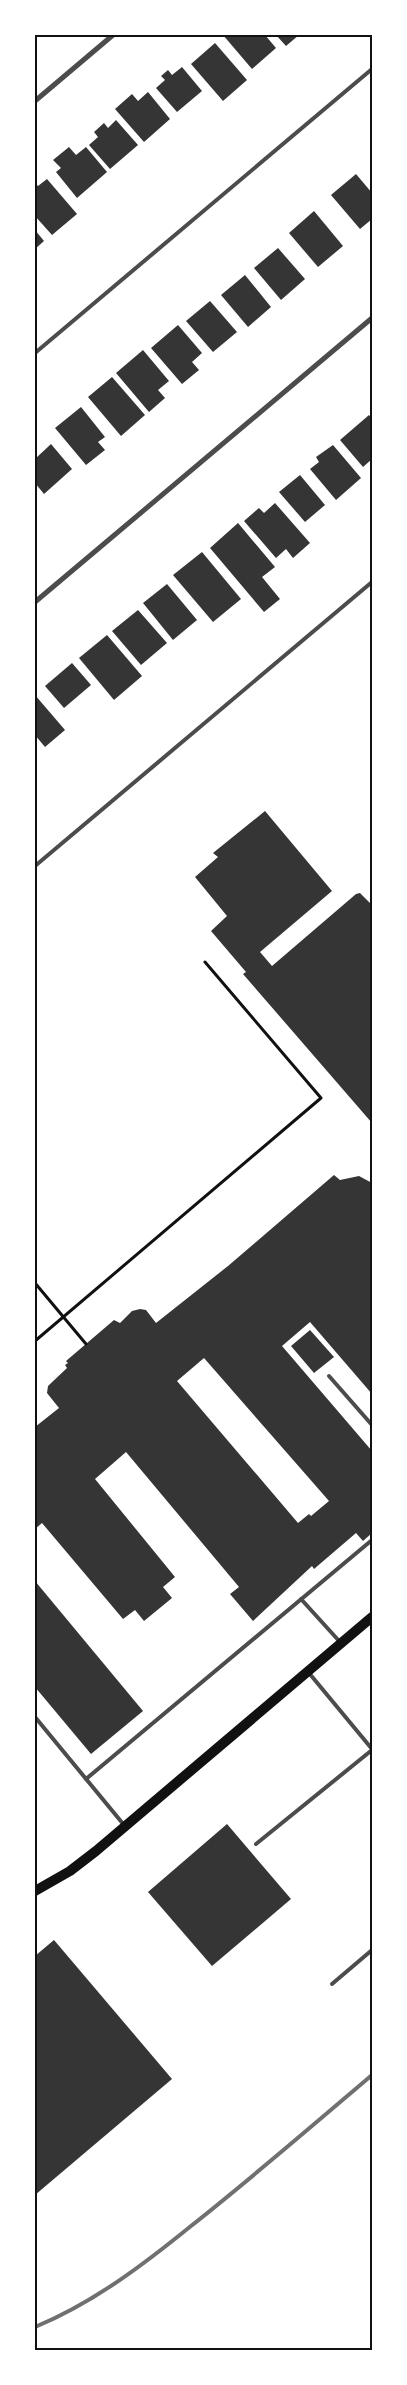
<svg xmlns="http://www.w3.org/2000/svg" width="407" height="2385" font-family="Ubuntu,sans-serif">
<rect width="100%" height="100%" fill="#fff"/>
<g fill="#353535" fill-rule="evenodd">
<path d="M 223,35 L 265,35 L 276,48 L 252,69 Z"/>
<path d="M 276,35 L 299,35 L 286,46 Z"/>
<path d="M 215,43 L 247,80 L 223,101 L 191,64 Z"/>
<path d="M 182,67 L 202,91 L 177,112 L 156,88 L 165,80 L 161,76 L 168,70 L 172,75 Z"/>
<path d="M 148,92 L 170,119 L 144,142 L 115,109 L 132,94 L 138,101 Z"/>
<path d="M 116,120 L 138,145 L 110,169 L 89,145 L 98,137 L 94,132 L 104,123 L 108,128 Z"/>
<path d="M 69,147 L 76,155 L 86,147 L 107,172 L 77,198 L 56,172 L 61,168 L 53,160 Z"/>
<path d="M 356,174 L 372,193 L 372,219 L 360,229 L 331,195 Z"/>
<path d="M 47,179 L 77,214 L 52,235 L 35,216 L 35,183 L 38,186 Z"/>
<path d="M 314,211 L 343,246 L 318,267 L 289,233 Z"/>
<path d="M 35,230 L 44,241 L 35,249 Z"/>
<path d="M 278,248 L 305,279 L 281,300 L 254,268 Z"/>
<path d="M 245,275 L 271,307 L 248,327 L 221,295 Z"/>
<path d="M 210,301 L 237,332 L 213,352 L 186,321 Z"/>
<path d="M 178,325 L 202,353 L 192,362 L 199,370 L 182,384 L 151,348 Z"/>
<path d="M 143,350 L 169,381 L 158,390 L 165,398 L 149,412 L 116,373 Z"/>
<path d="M 112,377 L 145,415 L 121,436 L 88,397 Z"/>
<path d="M 81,407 L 105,437 L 98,442 L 105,450 L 86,465 L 55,428 Z"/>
<path d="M 369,415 L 372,419 L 372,459 L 363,467 L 340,440 Z"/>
<path d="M 51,444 L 72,469 L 44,494 L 35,483 L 35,459 Z"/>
<path d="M 333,445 L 361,478 L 336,500 L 310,469 L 319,462 L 316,457 Z"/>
<path d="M 300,475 L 325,505 L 305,522 L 279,492 Z"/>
<path d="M 275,503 L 310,543 L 293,558 L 286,549 L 276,558 L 244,521 L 259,508 L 264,513 Z"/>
<path d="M 238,523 L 275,567 L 262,577 L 280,599 L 264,612 L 210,548 Z"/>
<path d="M 202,552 L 241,599 L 213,622 L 173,575 Z"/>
<path d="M 167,584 L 197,620 L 173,640 L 143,603 Z"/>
<path d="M 138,610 L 167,643 L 141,665 L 112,631 Z"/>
<path d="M 107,635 L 142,676 L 114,700 L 79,658 Z"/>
<path d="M 72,663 L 91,685 L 64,708 L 45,686 Z"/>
<path d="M 35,695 L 65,730 L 45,747 L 35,735 Z"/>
<path d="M 265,811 L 332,891 L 260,952 L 272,966 L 356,894 L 360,893 L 372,905 L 372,1123 L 243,974 L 246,972 L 211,931 L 227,916 L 195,877 L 218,857 L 213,853 Z"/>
<path d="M 334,1175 L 340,1180 L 359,1176 L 372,1183 L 372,1265 L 370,1267 L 372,1270 L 372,1394 L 310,1322 L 282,1346 L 372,1451 L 372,1533 L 363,1541 L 356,1533 L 314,1569 L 312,1566 L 253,1621 L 230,1594 L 239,1587 L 126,1452 L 95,1479 L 175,1577 L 163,1587 L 172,1598 L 144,1621 L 135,1610 L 123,1619 L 42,1523 L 35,1529 L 35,1427 L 59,1408 L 47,1393 L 48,1386 L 67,1368 L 65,1365 L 68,1363 L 66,1361 L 114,1320 L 120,1323 L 132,1311 L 140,1309 L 146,1310 L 156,1323 L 228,1266 ZM 204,1358 L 329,1501 L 311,1516 L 309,1514 L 298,1523 L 177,1381 Z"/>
<path d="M 310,1330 L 334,1357 L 314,1373 L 291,1346 Z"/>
<path d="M 35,1581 L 143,1711 L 91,1754 L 35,1687 Z"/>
<path d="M 227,1824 L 291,1899 L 212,1966 L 148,1892 Z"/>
<path d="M 54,1940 L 172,2079 L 35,2195 L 35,1956 Z"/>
</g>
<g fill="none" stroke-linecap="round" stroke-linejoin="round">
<g stroke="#111" stroke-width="3">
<path d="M 35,1283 L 86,1344"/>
<path d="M 35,1341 L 321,1098 L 205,962"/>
</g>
<g stroke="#4c4c4c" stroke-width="4">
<path d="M 35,353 L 372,69"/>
<path d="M 35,866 L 372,582"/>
<path d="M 329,1376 L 372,1425"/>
<path d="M 301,1599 L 340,1642"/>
<path d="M 309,1673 L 372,1749"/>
<path d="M 35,1717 L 124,1825"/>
<path d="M 86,1779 L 372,1540"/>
<path d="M 256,1844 L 372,1750"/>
<path d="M 332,1984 L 372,1950"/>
</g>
<g stroke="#4c4c4c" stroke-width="5">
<path d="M 35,101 L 113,35"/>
<path d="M 35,602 L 372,318"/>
</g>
<path stroke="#111" stroke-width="10" d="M 35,1891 L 70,1871 L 96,1851 L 372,1617"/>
<path stroke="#707070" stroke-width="4" d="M 35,2327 C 93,2303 143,2265 191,2226 C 253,2177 312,2126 372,2075"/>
</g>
<rect width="407" height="2385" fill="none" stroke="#ffffff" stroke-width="72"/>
<rect x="36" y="36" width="335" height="2313" fill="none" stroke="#111" stroke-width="2"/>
</svg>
